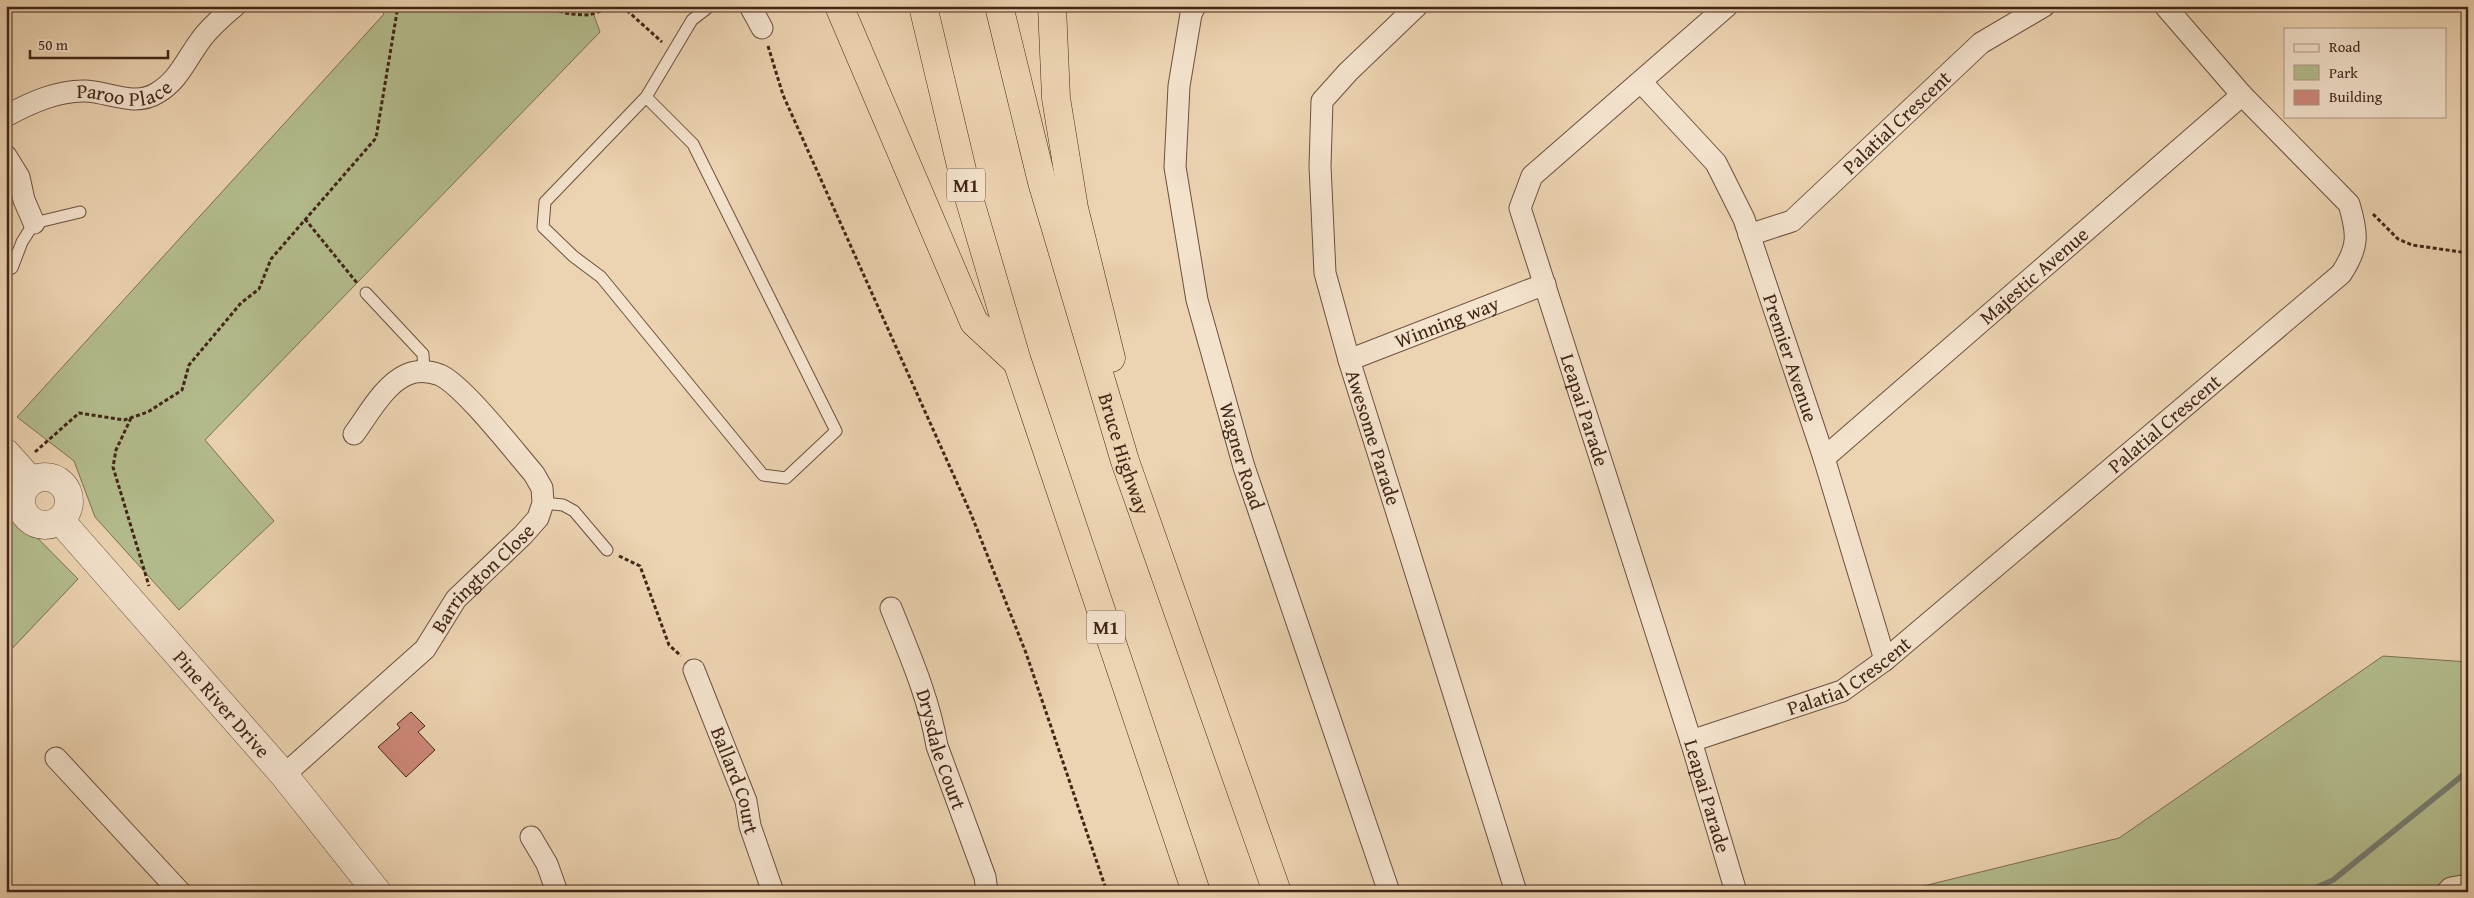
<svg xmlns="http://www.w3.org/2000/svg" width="2474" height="898" font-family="'Gentium Book Plus',serif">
<rect width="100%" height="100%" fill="#ecd3b1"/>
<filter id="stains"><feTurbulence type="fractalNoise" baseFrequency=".004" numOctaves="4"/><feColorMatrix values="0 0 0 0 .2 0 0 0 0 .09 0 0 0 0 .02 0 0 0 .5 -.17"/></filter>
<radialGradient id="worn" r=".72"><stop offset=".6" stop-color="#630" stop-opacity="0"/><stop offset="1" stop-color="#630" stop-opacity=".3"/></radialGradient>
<g fill="#b4bd8e" stroke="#7b7152">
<path d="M 377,6 L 595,6 L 592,10 L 600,32 L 205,440 L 274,521 L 179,610 L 95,517 L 74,461 L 17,417 L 384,14 Z"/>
<path d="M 6,506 L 78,579 L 6,655 Z"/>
<path d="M 2383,656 L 2468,662 L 2468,877 L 2450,877 L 2433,892 L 1899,892 L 2119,838 Z"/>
</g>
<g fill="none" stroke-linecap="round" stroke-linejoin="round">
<path stroke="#767d71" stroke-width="5.5" d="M 2306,892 L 2333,880 L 2468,771"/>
</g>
<path fill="#ce8779" stroke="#422517" d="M 411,712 L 425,726 L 418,732 L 435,750 L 406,777 L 378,747 L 400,728 L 397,724 Z"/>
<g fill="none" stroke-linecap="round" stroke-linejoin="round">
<g stroke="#6c503e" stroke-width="13">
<g id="service">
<path d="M 646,97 L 693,144 L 836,431 L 786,478 L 763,475 L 601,277 L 573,256 L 543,227 L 545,202 L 646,97 L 692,20 L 710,6"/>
<path d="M 12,268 L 22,242 L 34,223 L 80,212"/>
<path d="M 366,293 L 423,354 L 424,371"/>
<path d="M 543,503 L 563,505 L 574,511 L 607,550"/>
</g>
</g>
<g stroke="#6c503e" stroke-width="23">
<g id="minor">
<path d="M 750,6 L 762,28"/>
<path id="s1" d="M 1195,6 L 1191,14 L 1179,86 L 1175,167 L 1197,300 L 1244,467 L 1389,892"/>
<path id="s2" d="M 1417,6 L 1348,72 L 1322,101 L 1320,166 L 1325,273 L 1349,360 L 1516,892"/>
<path id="s3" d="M 1727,6 L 1532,176 L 1520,208 L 1691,741 L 1736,892"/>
<path id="s4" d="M 1642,83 L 1716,163 L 1744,219 L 1824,458 L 1885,660"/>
<path id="s5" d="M 6,116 C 30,103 58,90 86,91 C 109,92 135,107 157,93 C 178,81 186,60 200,41 C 209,28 223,16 235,6"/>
<path d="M 6,156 L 19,177 L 24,200 L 34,223"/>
<path id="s6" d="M 1749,235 L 1792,221 L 1981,43 L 2044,6"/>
<path id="s7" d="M 1349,360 L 1545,284"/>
<path id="s8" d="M 1824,458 L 2242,95"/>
<path id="s9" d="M 891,608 C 909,653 929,698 937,746 L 985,877 L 987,892"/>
<path id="s10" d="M 694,670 L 746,801 L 750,826 L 773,892"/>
<path id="s11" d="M 1691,741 L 1842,691 L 1885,660 L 2341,274 C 2359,247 2358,234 2349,204 L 2242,95 L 2165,6"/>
<path d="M 56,758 L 180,892"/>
<path id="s12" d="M 284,775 L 425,649 L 456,599 L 523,535 L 538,518 L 543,503 L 542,488 L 534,474 C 515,452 463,385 440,375 C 429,371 417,370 406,375 C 384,385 368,415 354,434"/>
<path d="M 531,837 L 547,864 L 557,892"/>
<path d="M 2447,892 L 2451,888 L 2468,885"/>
</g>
</g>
<g stroke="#6c503e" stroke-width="29">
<g id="tertiary">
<path d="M 6,453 L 31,481"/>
<circle cx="45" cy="501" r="24"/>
<path id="s13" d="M 60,520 L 284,775 L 377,892"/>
</g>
</g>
<g stroke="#422517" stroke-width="29">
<g id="motorway">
<path d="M 839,6 L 974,322 L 1016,361"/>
<path d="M 923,6 L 967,191 L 1017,361 L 1196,892"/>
<path id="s14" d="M 999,6 L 1042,182 L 1125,461 L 1277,892"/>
<path d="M 1052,6 L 1056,98 L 1074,208 L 1111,358"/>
</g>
</g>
<g stroke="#422517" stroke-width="3" stroke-dasharray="4 2.5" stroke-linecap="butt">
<path d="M 540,6 L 570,14 L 589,15 L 616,6"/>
<path d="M 622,6 L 662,42"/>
<path d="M 768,46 L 783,95 L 971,514 L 1026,653 L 1107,892"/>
<path d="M 2373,214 L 2398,239 L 2412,245 L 2468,253"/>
<path d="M 305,219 L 357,283"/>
<path d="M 131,418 L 116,450 L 113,467 L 149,586"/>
<path d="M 35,452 L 79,413 L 124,420 L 148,412 L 182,390 L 189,365 L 241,303 L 259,289 L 271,259 L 376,138 L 398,6"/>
<path d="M 619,556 L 640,566 L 669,645 L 681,656"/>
</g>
<use href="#service" stroke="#f3e2cc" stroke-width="11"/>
<use href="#minor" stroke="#f3e2cc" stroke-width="21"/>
<use href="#tertiary" stroke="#f3e2cc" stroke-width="28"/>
<use href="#motorway" stroke="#ecd3b1" stroke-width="28"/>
</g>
<g text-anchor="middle" stroke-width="4" stroke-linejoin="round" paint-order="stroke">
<g fill="#f3e2cc" stroke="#775e4d" stroke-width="1">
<rect x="947" y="168.5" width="38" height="33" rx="4"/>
<rect x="1087" y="610.5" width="38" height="33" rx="4"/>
</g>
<g font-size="19" font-weight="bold" fill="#422517">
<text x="966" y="192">M1</text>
<text x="1106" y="634">M1</text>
</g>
<g font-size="20" fill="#422517" stroke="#f3e2cc">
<text dy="7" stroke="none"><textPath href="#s5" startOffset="124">Paroo Place</textPath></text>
<text dy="7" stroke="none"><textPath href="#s6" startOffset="189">Palatial Crescent</textPath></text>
<text dy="7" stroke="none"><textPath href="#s8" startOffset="278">Majestic Avenue</textPath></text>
<text dy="7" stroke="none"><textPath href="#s7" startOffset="105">Winning way</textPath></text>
<text dy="7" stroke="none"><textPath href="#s4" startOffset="318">Premier Avenue</textPath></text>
<text dy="7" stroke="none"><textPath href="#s3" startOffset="505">Leapai Parade</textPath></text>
<text dy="7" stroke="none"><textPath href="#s11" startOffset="578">Palatial Crescent</textPath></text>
<text dy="7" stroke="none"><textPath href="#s2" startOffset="478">Awesome Parade</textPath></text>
<text dy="7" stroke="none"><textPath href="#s14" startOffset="465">Bruce Highway</textPath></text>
<text dy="7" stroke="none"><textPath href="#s1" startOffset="460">Wagner Road</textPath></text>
<text dy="7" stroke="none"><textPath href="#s12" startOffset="281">Barrington Close</textPath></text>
<text dy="7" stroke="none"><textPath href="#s11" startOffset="172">Palatial Crescent</textPath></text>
<text dy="7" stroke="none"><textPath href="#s13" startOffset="245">Pine River Drive</textPath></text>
<text dy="7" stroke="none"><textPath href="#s9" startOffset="150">Drysdale Court</textPath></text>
<text dy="7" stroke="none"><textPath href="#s10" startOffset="118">Ballard Court</textPath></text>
<text dy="7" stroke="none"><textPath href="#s3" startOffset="910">Leapai Parade</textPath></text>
</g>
</g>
<rect width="2474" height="898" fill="none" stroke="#ecd3b1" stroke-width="25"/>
<rect x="8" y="8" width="2459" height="883" fill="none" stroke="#422517" stroke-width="2.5"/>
<rect x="12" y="12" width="2449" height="873" fill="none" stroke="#422517"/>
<rect x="2284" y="28" width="162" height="90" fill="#f3e2cc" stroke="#ac9684"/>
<rect x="2294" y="44" width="25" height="8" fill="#f3e2cc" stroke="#ac9684"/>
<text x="2329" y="52" font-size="15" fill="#422517">Road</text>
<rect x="2294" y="65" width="25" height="15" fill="#b4bd8e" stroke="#ac9684"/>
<text x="2329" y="78" font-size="15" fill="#422517">Park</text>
<rect x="2294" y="90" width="25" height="15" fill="#ce8779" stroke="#ac9684"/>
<text x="2329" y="102" font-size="15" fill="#422517">Building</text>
<path d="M30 50v8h138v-8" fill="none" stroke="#422517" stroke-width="2.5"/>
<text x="38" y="50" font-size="15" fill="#422517" stroke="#f3e2cc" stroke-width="4" paint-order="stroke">50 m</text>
<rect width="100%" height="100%" filter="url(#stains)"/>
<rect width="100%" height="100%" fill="url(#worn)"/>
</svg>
